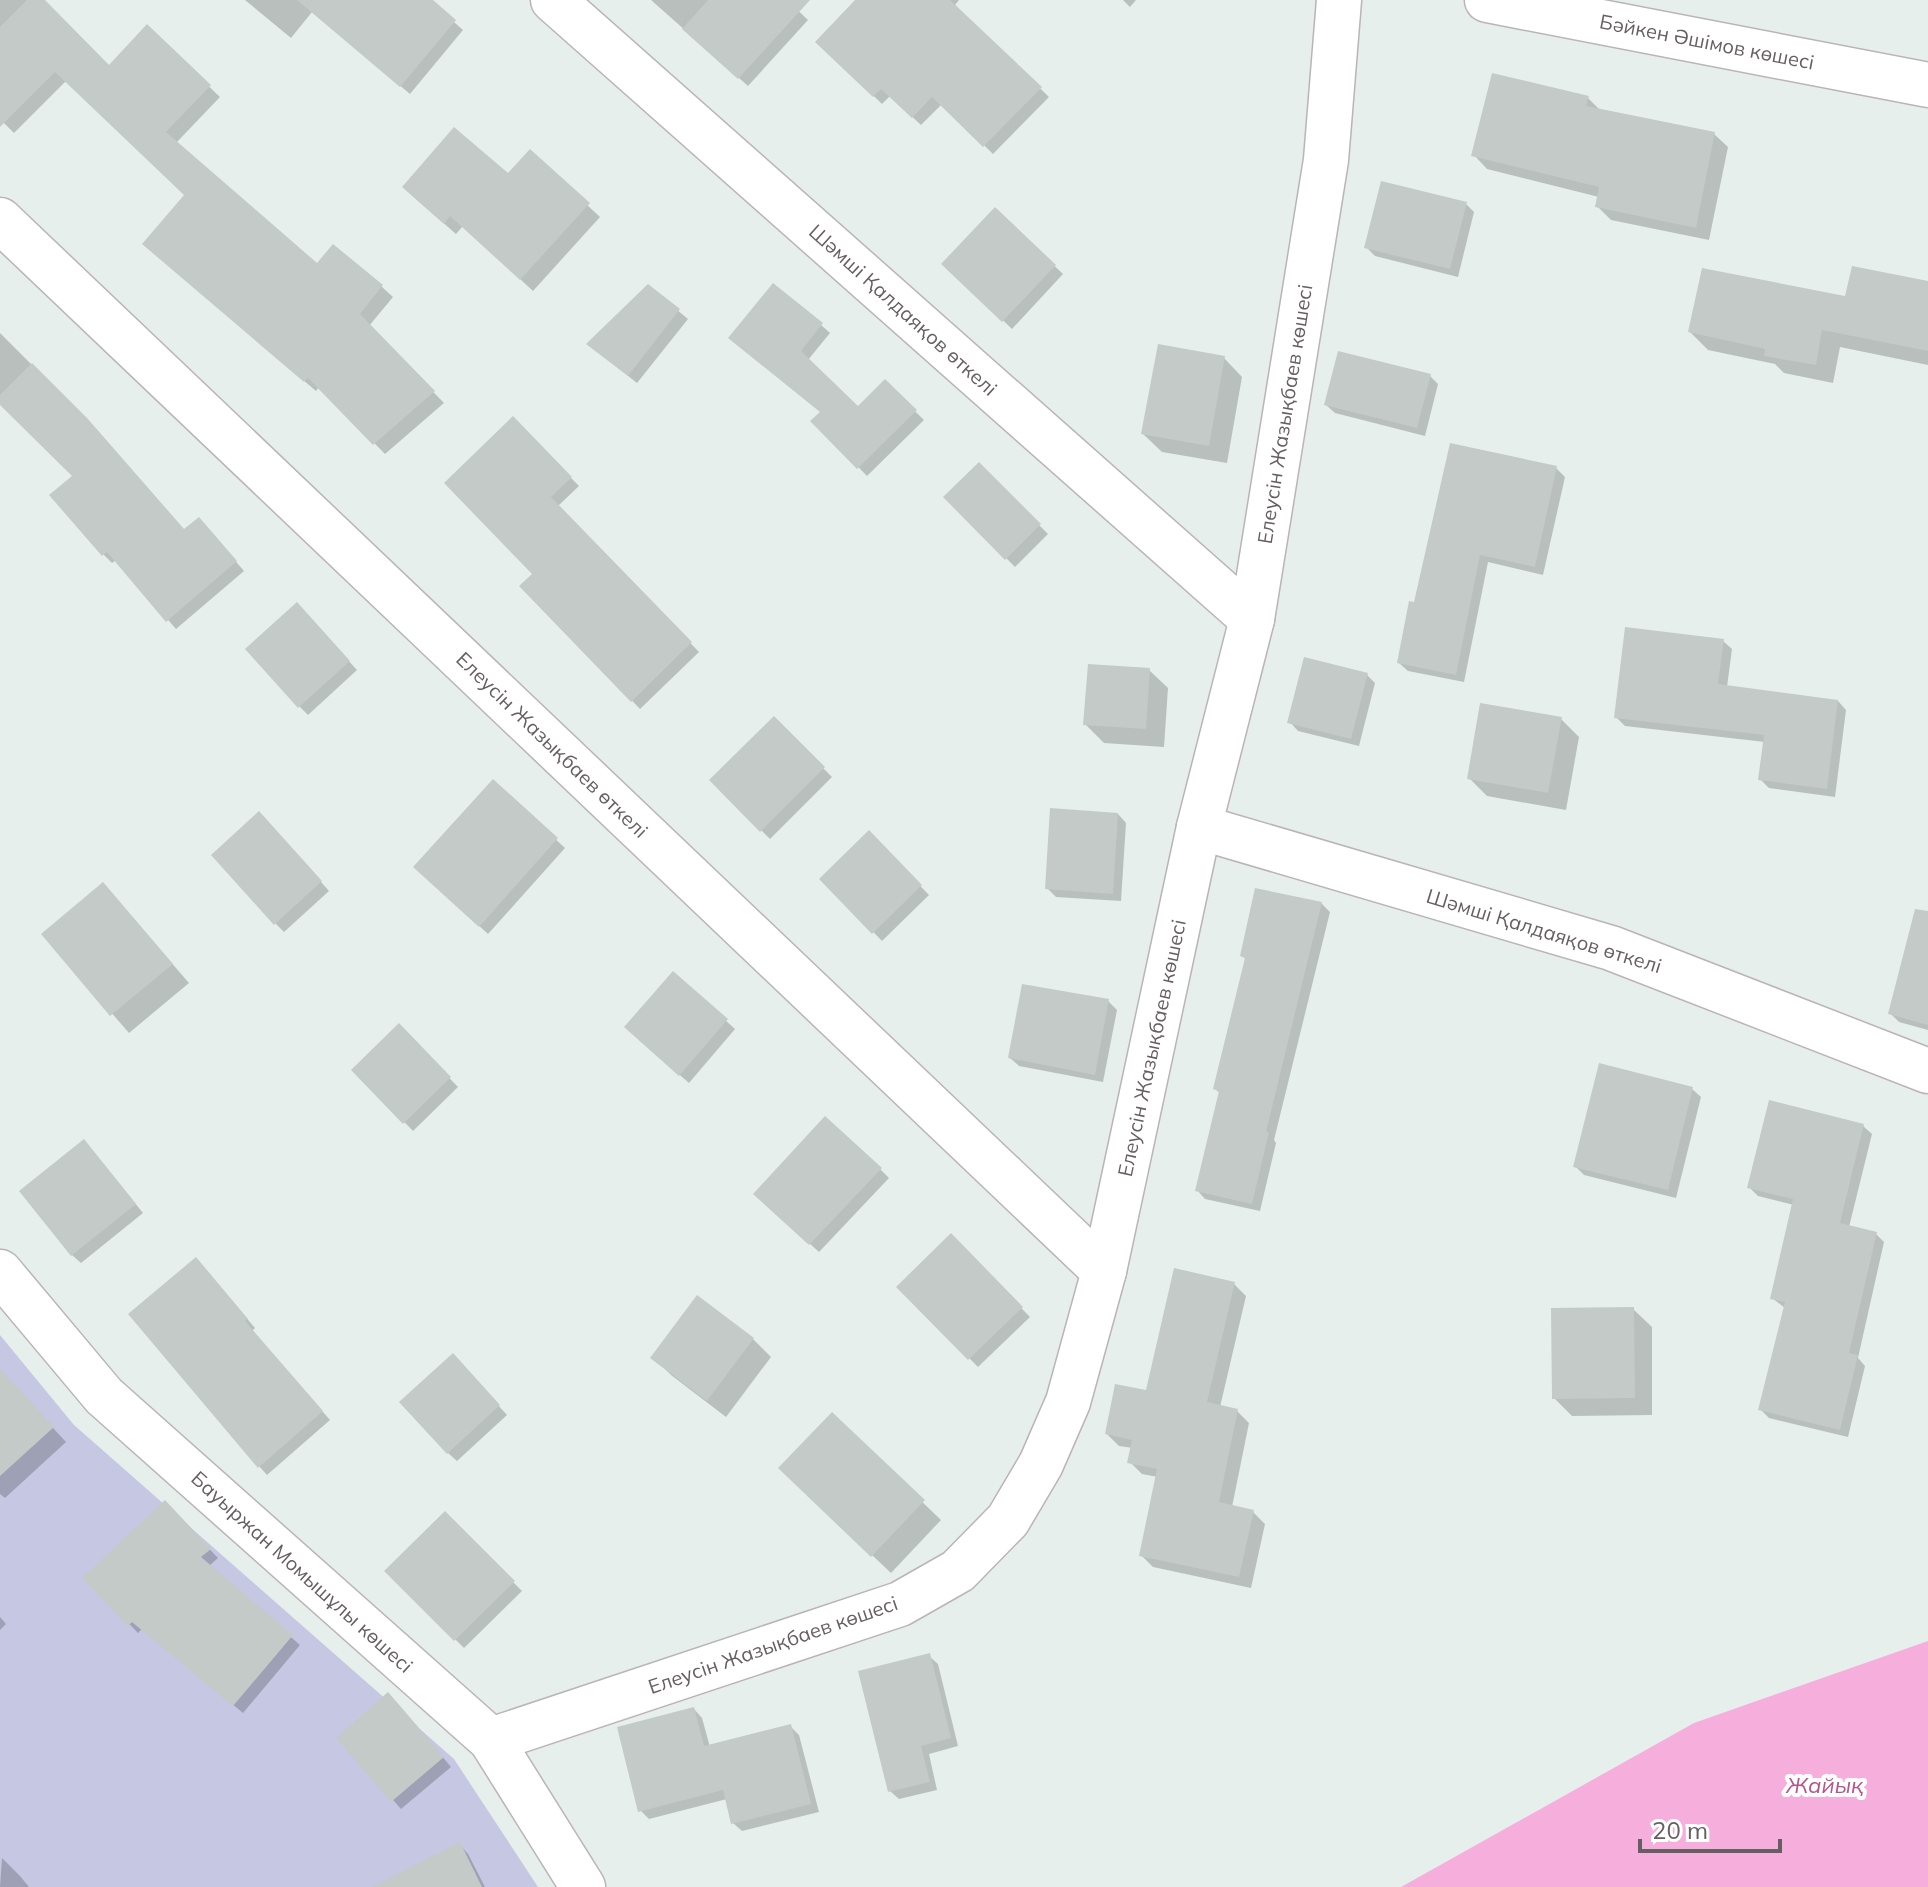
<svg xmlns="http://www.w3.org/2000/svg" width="1928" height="1887" font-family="Mulish,sans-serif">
<rect width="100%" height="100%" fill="#e7efec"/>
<path fill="#c6c8e3" d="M 0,1335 L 74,1425 L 454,1759 L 538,1887 L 0,1887 Z"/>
<path fill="#f6afdd" d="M 1928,1641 L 1928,1887 L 1401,1887 L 1694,1723 Z"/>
<g fill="#0003">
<path d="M 0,0 L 42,0 L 109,68 L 147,27 L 220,97 L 176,143 L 318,266 L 333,247 L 382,287 L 393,297 L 369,326 L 444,403 L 385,454 L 319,387 L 316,391 L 155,254 L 187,195 L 66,81 L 14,133 L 0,119 Z"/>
<path d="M 245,0 L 429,0 L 463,30 L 410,94 L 312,12 L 291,38 Z"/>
<path d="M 651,0 L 787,0 L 808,20 L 748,86 Z"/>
<path d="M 858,0 L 959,0 L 955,5 L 1049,97 L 993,154 L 942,104 L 921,125 L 890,96 L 882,104 L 818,42 Z"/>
<path d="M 1123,0 L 1136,0 L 1130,7 Z"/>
<path d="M 1588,98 L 1600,110 L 1714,134 L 1728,147 L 1709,240 L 1611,220 L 1597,206 L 1599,197 L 1487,169 L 1474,155 Z"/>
<path d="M 530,152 L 600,217 L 533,291 L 463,226 L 456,234 L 416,199 L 508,176 Z"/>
<path d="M 1466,204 L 1474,212 L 1458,277 L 1375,256 L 1366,247 Z"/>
<path d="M 995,210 L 1063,274 L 1012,329 L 944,264 Z"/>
<path d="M 1928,283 L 1928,365 L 1840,347 L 1833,383 L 1784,373 L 1775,364 L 1708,350 L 1690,332 Z"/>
<path d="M 648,286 L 688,319 L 637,383 L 598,352 Z"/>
<path d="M 821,325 L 830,333 L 808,360 L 858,409 L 885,382 L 924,420 L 867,476 L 813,421 L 822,413 L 739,346 Z"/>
<path d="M 0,333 L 96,429 L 185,532 L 207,528 L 244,571 L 176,629 L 116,560 L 112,563 L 104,555 L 74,476 L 0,403 Z"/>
<path d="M 1224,358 L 1242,377 L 1227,463 L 1162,452 L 1143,434 Z"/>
<path d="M 1430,376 L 1438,384 L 1425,436 L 1335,413 L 1326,405 Z"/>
<path d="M 513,419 L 579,486 L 558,506 L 699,652 L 640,709 L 522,586 L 535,574 Z"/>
<path d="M 979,465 L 1048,534 L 1015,567 L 946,497 Z"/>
<path d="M 1556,468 L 1565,477 L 1543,575 L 1488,562 L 1464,682 L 1408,671 L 1399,663 L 1415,604 Z"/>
<path d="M 305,613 L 357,670 L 308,715 L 299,706 Z"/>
<path d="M 1723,641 L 1732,649 L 1727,687 L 1838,701 L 1846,710 L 1835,797 L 1769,788 L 1760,779 L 1765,742 L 1625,726 L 1616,717 Z"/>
<path d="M 1149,670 L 1168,688 L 1164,747 L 1104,743 L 1085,724 Z"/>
<path d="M 1367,675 L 1375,683 L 1359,746 L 1298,731 L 1290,722 Z"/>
<path d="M 774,719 L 832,777 L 770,839 L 711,780 Z"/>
<path d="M 1561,719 L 1579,737 L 1566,810 L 1487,796 L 1469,778 Z"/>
<path d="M 493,782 L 565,848 L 488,934 L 424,875 Z"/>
<path d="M 1118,814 L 1126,823 L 1121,901 L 1056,897 L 1047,888 Z"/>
<path d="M 268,822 L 329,891 L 284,932 L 276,924 Z"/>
<path d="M 869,833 L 929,895 L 882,941 L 822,879 Z"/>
<path d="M 103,884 L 189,983 L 129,1033 L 44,935 Z"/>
<path d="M 1321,903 L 1330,912 L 1274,1140 L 1276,1143 L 1260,1211 L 1205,1199 L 1197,1190 L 1220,1093 L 1215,1089 L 1247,960 L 1242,956 Z"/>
<path d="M 1928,944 L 1928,1030 L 1899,1022 L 1890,1013 Z"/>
<path d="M 674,974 L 735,1029 L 689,1083 L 635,1036 Z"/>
<path d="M 1108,1001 L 1117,1010 L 1103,1082 L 1019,1066 L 1010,1058 Z"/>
<path d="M 399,1026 L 458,1087 L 413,1131 L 354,1070 Z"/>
<path d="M 1692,1089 L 1701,1097 L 1676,1198 L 1584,1175 L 1575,1166 Z"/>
<path d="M 1863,1126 L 1872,1134 L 1849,1227 L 1876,1234 L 1884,1242 L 1858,1358 L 1865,1366 L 1848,1437 L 1769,1418 L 1760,1409 L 1785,1308 L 1772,1298 L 1794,1205 L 1758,1196 L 1749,1187 Z"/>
<path d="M 92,1150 L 143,1213 L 81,1263 L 72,1255 Z"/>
<path d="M 880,1169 L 889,1178 L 819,1252 L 764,1202 Z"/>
<path d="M 951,1236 L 1030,1317 L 978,1367 L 899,1287 Z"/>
<path d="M 204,1268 L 255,1328 L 252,1331 L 330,1420 L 267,1475 L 259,1466 Z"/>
<path d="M 1234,1284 L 1246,1296 L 1220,1407 L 1237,1411 L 1249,1423 L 1232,1507 L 1253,1512 L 1265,1524 L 1251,1588 L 1153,1567 L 1141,1555 L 1158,1477 L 1142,1474 L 1130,1462 L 1133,1448 L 1119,1446 L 1107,1434 L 1147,1392 Z"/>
<path d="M 1633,1309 L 1652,1327 L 1652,1415 L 1572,1416 L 1554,1398 Z"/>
<path d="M 753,1339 L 771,1357 L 726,1417 L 671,1375 L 653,1357 Z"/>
<path d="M 461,1364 L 507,1415 L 457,1461 L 448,1453 Z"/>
<path d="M 0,1371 L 66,1442 L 5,1498 L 0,1494 Z"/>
<path d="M 832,1415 L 941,1520 L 891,1573 L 799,1486 Z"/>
<path d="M 165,1503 L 218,1558 L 209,1566 L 300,1645 L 243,1713 L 142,1629 L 138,1633 L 85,1578 Z"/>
<path d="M 445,1514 L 522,1591 L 464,1648 L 387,1571 Z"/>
<path d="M 0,1617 L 6,1624 L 0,1630 Z"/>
<path d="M 929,1656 L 938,1664 L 958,1746 L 929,1754 L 937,1790 L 899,1799 L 890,1791 Z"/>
<path d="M 397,1703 L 451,1767 L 401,1809 L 339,1738 Z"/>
<path d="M 694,1709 L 702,1718 L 710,1747 L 790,1726 L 799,1735 L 819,1812 L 742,1831 L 733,1823 L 727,1799 L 649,1819 L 640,1810 Z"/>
<path d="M 460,1845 L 468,1854 L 485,1887 L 376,1887 Z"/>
<path d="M 2,1858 L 20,1876 L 29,1887 L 0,1887 Z"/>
</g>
<g fill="#c3cac7">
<path d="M 27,0 L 45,0 L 109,65 L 147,24 L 211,85 L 166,132 L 317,263 L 333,244 L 383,285 L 360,314 L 435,391 L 373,445 L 308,378 L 304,382 L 142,244 L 184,195 L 55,72 L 0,127 L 0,27 Z"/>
<path d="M 297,0 L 433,0 L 456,20 L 400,87 Z"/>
<path d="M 708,0 L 810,0 L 738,79 L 682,29 Z"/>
<path d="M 855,0 L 950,0 L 1042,87 L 983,147 L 932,97 L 912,118 L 881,89 L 873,97 L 815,42 Z"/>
<path d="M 1492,73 L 1589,96 L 1586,106 L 1715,132 L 1696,228 L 1595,207 L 1599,187 L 1471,156 Z"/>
<path d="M 454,127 L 508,173 L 530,149 L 590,203 L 520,280 L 450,216 L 444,224 L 402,187 Z"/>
<path d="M 1381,181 L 1467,202 L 1450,269 L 1364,248 Z"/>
<path d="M 995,207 L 1056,265 L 1002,322 L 941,264 Z"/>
<path d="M 1852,266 L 1928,281 L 1928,351 L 1822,330 L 1816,365 L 1764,356 L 1765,349 L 1688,332 L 1702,268 L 1845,296 Z"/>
<path d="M 773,283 L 823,323 L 801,351 L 858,406 L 885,379 L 917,410 L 857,469 L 810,421 L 820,412 L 728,338 Z"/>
<path d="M 648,284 L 680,309 L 628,376 L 586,344 Z"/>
<path d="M 1158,344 L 1225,356 L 1209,446 L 1141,434 Z"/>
<path d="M 1338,351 L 1431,374 L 1417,428 L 1324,405 Z"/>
<path d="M 32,363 L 87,418 L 184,529 L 199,517 L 237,561 L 166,622 L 107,552 L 102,556 L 49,495 L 72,476 L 0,405 L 0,395 Z"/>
<path d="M 513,416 L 572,477 L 551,497 L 692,642 L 631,702 L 519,586 L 532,574 L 444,483 Z"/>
<path d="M 1450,443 L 1557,466 L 1535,567 L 1480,555 L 1456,675 L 1397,663 L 1409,601 L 1414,602 Z"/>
<path d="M 979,462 L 1041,524 L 1005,560 L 943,497 Z"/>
<path d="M 297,602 L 350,661 L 298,708 L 245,649 Z"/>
<path d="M 1625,627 L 1724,639 L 1718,684 L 1838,700 L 1827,789 L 1758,780 L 1764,735 L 1614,718 Z"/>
<path d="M 1304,657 L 1368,673 L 1351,739 L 1287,723 Z"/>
<path d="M 1088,664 L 1150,668 L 1146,729 L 1083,725 Z"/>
<path d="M 1480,703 L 1562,717 L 1548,793 L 1467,779 Z"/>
<path d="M 774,716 L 825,767 L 760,832 L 709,780 Z"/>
<path d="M 493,779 L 558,838 L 479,927 L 413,867 Z"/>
<path d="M 1050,808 L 1118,813 L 1113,894 L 1045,889 Z"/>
<path d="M 259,811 L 322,881 L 274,925 L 211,855 Z"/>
<path d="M 869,830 L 922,885 L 872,934 L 819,879 Z"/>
<path d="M 103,882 L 173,964 L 110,1016 L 41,934 Z"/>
<path d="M 1255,888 L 1322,902 L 1266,1132 L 1269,1132 L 1252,1204 L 1195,1191 L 1219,1091 L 1213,1089 L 1245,958 L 1240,956 Z"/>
<path d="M 1915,909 L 1928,911 L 1928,1025 L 1888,1014 Z"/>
<path d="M 673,971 L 728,1019 L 679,1076 L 624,1027 Z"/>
<path d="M 1022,984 L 1109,999 L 1095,1075 L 1008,1058 Z"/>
<path d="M 399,1023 L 451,1077 L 403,1124 L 351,1070 Z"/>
<path d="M 1599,1063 L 1693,1087 L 1668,1190 L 1573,1167 Z"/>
<path d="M 1769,1100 L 1864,1124 L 1840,1223 L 1877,1232 L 1849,1353 L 1858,1355 L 1840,1430 L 1758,1410 L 1785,1302 L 1770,1299 L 1793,1199 L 1747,1188 Z"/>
<path d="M 825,1116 L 882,1168 L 809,1245 L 753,1194 Z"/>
<path d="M 84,1139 L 136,1204 L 71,1256 L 19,1191 Z"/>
<path d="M 951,1233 L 1023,1307 L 968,1360 L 896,1287 Z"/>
<path d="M 196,1257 L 248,1319 L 245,1321 L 323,1411 L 258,1468 L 128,1314 Z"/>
<path d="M 1174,1268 L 1235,1282 L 1207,1402 L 1238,1409 L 1219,1502 L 1254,1510 L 1239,1577 L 1139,1556 L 1157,1469 L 1127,1463 L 1132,1440 L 1105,1434 L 1115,1384 L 1146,1390 Z"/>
<path d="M 697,1295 L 754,1338 L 707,1401 L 650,1358 Z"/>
<path d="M 1634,1307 L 1635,1398 L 1552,1399 L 1551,1308 Z"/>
<path d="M 453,1353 L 500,1405 L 447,1454 L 399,1402 Z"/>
<path d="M 0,1369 L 54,1427 L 0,1476 Z"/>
<path d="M 832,1412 L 925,1500 L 871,1557 L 778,1468 Z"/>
<path d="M 165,1500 L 211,1549 L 201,1557 L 293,1635 L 233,1706 L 132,1622 L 128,1626 L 82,1578 Z"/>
<path d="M 445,1511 L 515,1581 L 454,1641 L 384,1571 Z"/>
<path d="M 930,1653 L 951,1738 L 921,1746 L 930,1782 L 888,1792 L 858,1671 Z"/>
<path d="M 388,1692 L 444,1757 L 391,1802 L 336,1738 Z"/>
<path d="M 694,1707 L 704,1746 L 791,1724 L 811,1804 L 731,1824 L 723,1790 L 638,1812 L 617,1727 Z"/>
<path d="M 460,1842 L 482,1887 L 372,1887 Z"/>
</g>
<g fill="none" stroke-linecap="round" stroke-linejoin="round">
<g stroke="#bab4b7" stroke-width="47">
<g id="street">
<path d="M 553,0 L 1252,619"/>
<path d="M 1487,0 L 1928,85"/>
<path d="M 0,220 L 1104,1271"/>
<path d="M 1199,827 L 1611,948 L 1928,1071"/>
<path d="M 0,1272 L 104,1396 L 491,1740 L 583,1887"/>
<path d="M 491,1740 L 900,1604 L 958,1571 L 1008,1520 L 1041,1464 L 1068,1402 L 1104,1271 L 1199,827 L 1252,619 L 1326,160 L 1339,0"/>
</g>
</g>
<use href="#street" stroke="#fff" stroke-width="44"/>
</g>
<g text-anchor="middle" stroke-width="8" stroke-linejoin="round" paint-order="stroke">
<g font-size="20" fill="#655e62" stroke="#fff">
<text transform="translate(1707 42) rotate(11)" y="7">Бәйкен Әшімов көшесі</text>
<text transform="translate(903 310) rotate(42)" y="7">Шәмші Қалдаяқов өткелі</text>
<text transform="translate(1285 414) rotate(-81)" y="7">Елеусін Жазықбаев көшесі</text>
<text transform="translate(552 745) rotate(44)" y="7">Елеусін Жазықбаев өткелі</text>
<text transform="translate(1544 931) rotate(17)" y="7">Шәмші Қалдаяқов өткелі</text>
<text transform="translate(1152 1048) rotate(-78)" y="7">Елеусін Жазықбаев көшесі</text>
<text transform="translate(302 1572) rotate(42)" y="7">Бауыржан Момышұлы көшесі</text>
<text transform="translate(773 1645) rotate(-19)" y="7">Елеусін Жазықбаев көшесі</text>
</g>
<g font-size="22" font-style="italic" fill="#b7548c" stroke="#fff">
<text x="1825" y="1793">Жайық</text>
</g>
</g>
<path d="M1640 1839v12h140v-12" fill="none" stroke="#655e62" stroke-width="4"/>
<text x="1652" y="1839" font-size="24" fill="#655e62" stroke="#ffffff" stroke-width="6" paint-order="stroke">20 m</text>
</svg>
